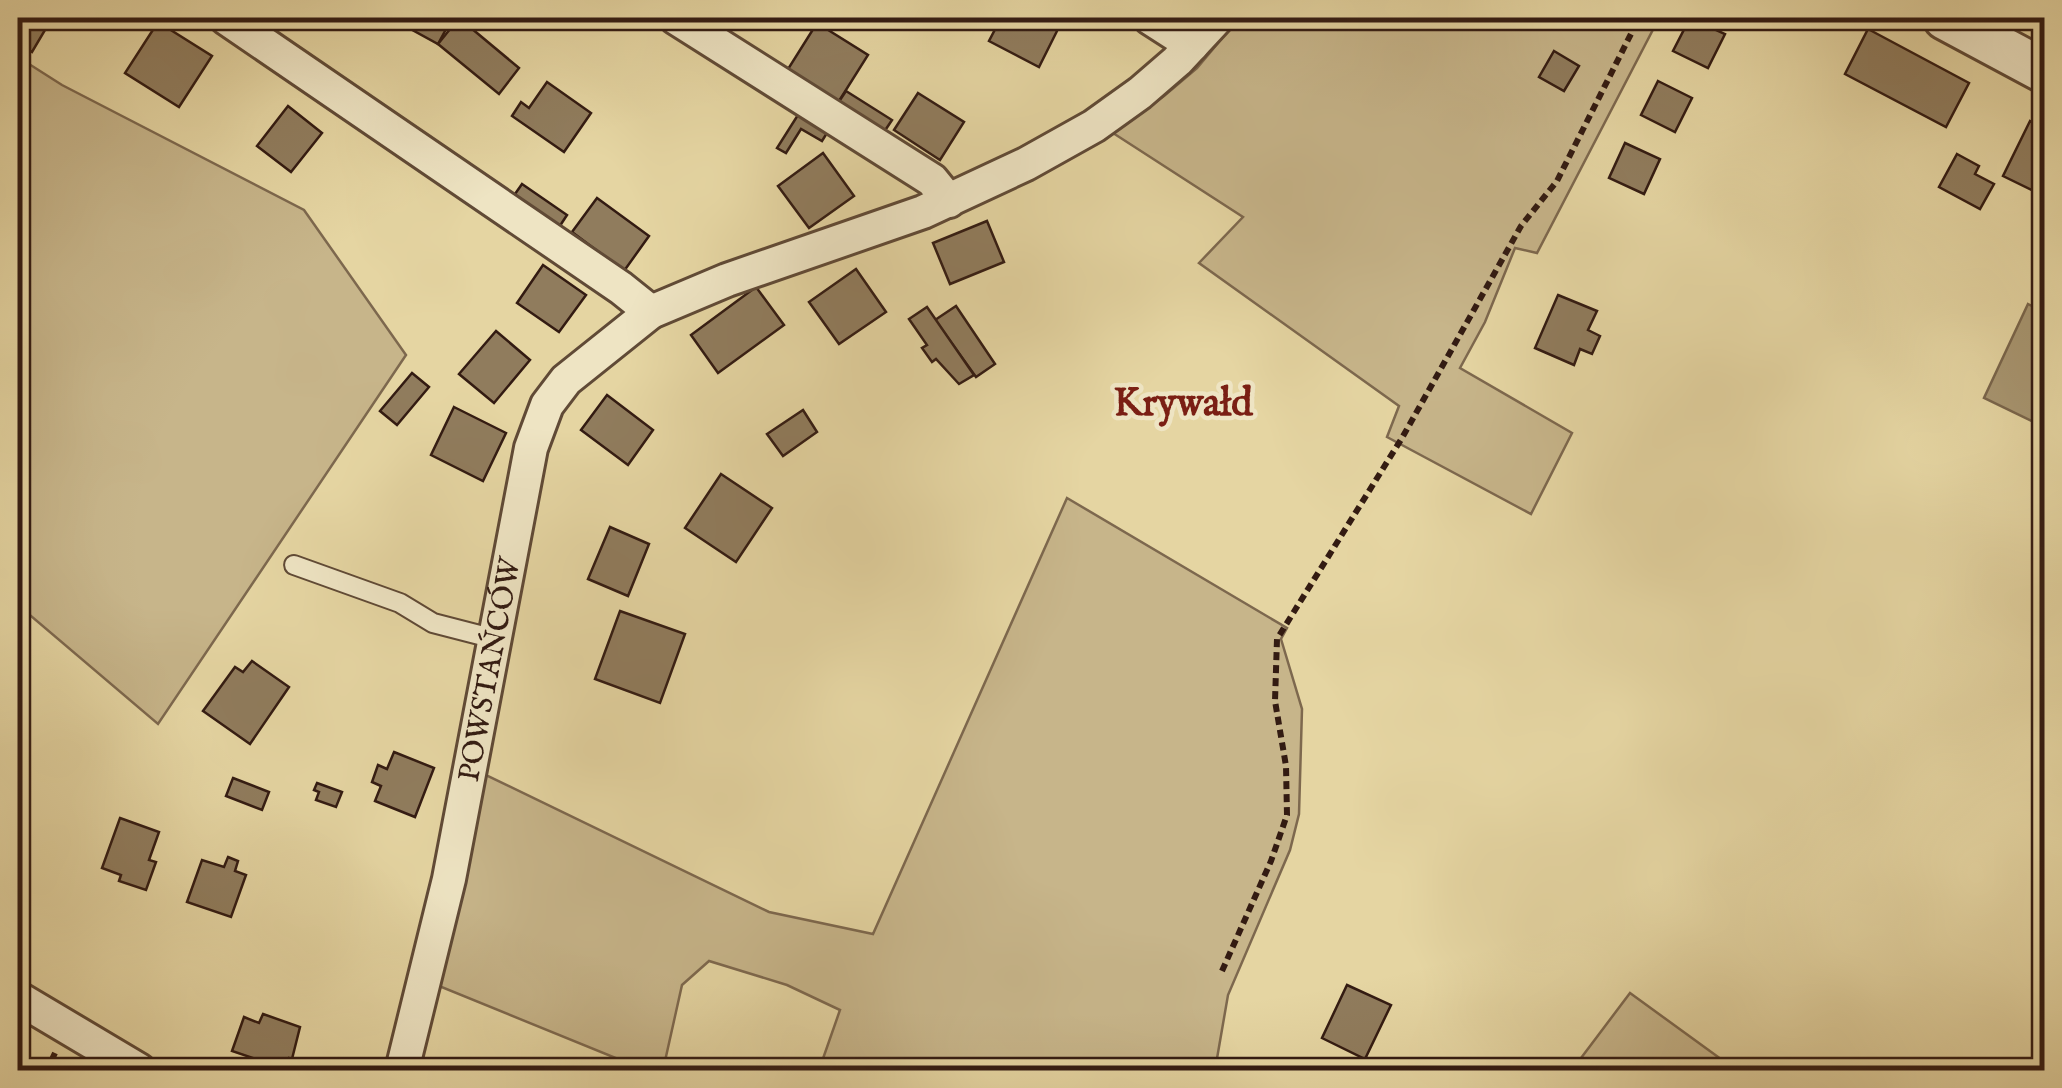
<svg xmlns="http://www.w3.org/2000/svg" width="2062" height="1088" font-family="'IM FELL English',serif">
<rect width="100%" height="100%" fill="#e5d5a2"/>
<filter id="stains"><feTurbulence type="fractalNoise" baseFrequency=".002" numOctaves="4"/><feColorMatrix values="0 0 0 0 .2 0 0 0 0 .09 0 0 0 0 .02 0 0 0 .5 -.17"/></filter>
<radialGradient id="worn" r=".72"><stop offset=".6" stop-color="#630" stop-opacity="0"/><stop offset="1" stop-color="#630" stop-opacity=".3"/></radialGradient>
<g fill="#c7b58a" stroke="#7d684e" stroke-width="2.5">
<path d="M 1239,18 L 1659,18 L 1537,253 L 1515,248 L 1485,322 L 1460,368 L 1572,433 L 1531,514 L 1387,437 L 1399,406 L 1199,263 L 1243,217 L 1113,133 L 1164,96 L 1197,68 Z"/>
<path d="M 18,57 L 62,85 L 304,210 L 406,355 L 158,724 L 18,605 Z"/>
<path d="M 1067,498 L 1287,628 L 1281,639 L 1302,709 L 1299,814 L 1290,850 L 1228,995 L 1215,1070 L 819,1070 L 840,1010 L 787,985 L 709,961 L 682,985 L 663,1070 L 645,1070 L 439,986 L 486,775 L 769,912 L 873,934 Z"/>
<path d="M 1630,993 L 1736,1070 L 1572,1070 Z"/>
</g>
<path fill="#a89671" stroke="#79654b" stroke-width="2.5" d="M 2028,304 L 2044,312 L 2044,427 L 1984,398 Z"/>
<g fill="#907c5d" stroke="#331b12" stroke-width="2.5">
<path d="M 18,18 L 37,18 L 48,25 L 32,52 L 18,43 Z"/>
<path d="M 413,18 L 452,18 L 438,44 L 407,27 Z"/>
<path d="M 459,18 L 519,68 L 499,94 L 438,44 Z"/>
<path d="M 1001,18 L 1054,18 L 1062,21 L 1039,67 L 989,41 Z"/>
<path d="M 1690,18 L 1725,34 L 1708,68 L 1673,51 Z"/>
<path d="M 158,22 L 212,56 L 179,107 L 125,73 Z"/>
<path d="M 817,23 L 868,55 L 834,109 L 783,77 Z"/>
<path d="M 1868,29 L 1969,83 L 1946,127 L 1845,74 Z"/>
<path d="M 1554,51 L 1579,66 L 1564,91 L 1539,77 Z"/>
<path d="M 1658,81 L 1692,98 L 1675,132 L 1641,115 Z"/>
<path d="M 547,82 L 591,113 L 564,152 L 512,116 L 521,102 L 529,108 Z"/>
<path d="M 846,91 L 892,120 L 880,138 L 834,109 Z"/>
<path d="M 918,93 L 964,122 L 940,160 L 894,130 Z"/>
<path d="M 288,106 L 322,133 L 291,172 L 257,146 Z"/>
<path d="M 803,107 L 832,125 L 822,141 L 801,129 L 786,153 L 777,148 Z"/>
<path d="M 2030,121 L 2044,130 L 2044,190 L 2042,195 L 2003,176 Z"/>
<path d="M 1625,143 L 1660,159 L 1644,194 L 1609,178 Z"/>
<path d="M 823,153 L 854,196 L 809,228 L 778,186 Z"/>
<path d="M 1957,154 L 1979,166 L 1975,174 L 1994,184 L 1980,209 L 1939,187 Z"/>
<path d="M 522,184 L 567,215 L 554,235 L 508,204 Z"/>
<path d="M 597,198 L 649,236 L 624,271 L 572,232 Z"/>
<path d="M 987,221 L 1004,262 L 950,284 L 933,243 Z"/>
<path d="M 543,265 L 586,295 L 559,332 L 517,303 Z"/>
<path d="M 856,269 L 886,312 L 839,344 L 809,302 Z"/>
<path d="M 756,287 L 784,325 L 718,373 L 691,335 Z"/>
<path d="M 1558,295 L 1597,311 L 1588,330 L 1600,336 L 1592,354 L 1580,349 L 1574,365 L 1535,348 Z"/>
<path d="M 956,306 L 995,364 L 976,377 L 935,320 Z"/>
<path d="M 927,307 L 974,375 L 959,384 L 936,359 L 932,362 L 922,348 L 927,345 L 909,319 Z"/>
<path d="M 496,331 L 530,360 L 494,403 L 459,374 Z"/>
<path d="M 412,373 L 429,387 L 397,425 L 380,411 Z"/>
<path d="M 607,395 L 653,430 L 628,465 L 581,430 Z"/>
<path d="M 454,407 L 506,433 L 483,481 L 431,455 Z"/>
<path d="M 803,410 L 817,432 L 783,456 L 767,434 Z"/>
<path d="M 721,474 L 772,508 L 736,562 L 685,528 Z"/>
<path d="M 610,527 L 649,544 L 628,596 L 588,579 Z"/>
<path d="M 620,611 L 685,634 L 660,703 L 595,679 Z"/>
<path d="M 252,661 L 289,687 L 250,744 L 203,711 L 235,667 L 243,672 Z"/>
<path d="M 394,752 L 434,768 L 415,817 L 375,801 L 381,786 L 372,782 L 378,765 L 387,769 Z"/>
<path d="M 233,778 L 269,792 L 262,810 L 226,796 Z"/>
<path d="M 317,783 L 342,792 L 336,807 L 316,800 L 319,792 L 314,790 Z"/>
<path d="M 120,818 L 159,832 L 149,860 L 156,862 L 146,890 L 119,881 L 121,875 L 102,868 Z"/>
<path d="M 228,857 L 238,861 L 235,871 L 246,875 L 231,917 L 187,902 L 202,860 L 224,867 Z"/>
<path d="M 1347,985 L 1391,1005 L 1365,1059 L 1322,1038 Z"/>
<path d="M 263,1014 L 300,1027 L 292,1059 L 289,1058 L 285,1070 L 255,1064 L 256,1059 L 232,1051 L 244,1017 L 259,1023 Z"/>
</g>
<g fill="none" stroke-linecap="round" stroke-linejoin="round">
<g stroke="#604a36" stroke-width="22">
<path id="service" d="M 294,565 L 400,603 L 433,623 L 495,639"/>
</g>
<g stroke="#604a36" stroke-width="38">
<g id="minor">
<path d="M 226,18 L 621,288 L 651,312"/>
<path d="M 676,18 L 932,180 L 949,201"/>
<path d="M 1150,18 L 1192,45"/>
<path d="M 18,998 L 139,1070"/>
<path id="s1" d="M 402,1070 L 449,879 L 531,448 L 547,405 L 566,380 L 651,312 L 727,280 L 923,212 L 1026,164 L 1094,126 L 1140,93 L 1177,61 L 1217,18"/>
</g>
</g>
<g stroke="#604a36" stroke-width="48">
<path id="tertiary" d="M 1945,18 L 2044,71"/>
</g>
<g stroke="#331b12" stroke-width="6" stroke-dasharray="8 5" stroke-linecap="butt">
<path d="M 1222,971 L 1271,861 L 1287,815 L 1286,766 L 1275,701 L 1277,639 L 1402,438 L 1521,226 L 1557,181 L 1639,18"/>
<path d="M 47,1070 L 55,1053"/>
</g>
<use href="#service" stroke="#eee4c3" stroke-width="18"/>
<use href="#minor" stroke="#eee4c3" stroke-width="32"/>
<use href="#tertiary" stroke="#eee4c3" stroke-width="42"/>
</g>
<g text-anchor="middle" stroke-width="9" stroke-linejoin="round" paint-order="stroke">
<g font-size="30" fill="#331b12" stroke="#eee4c3">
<text dy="10" stroke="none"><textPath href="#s1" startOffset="410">POWSTAŃCÓW</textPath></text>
</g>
<g font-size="40" font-weight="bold" fill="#7a1f14" stroke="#eee4c3">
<text x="1183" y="415">Krywałd</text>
</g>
</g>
<rect width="2062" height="1088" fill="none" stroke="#e5d5a2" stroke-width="60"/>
<rect x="20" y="20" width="2022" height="1048" fill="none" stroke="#331b12" stroke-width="5"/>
<rect x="30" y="30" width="2002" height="1028" fill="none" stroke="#331b12" stroke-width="2.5"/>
<rect width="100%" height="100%" filter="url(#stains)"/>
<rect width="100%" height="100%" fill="url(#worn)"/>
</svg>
